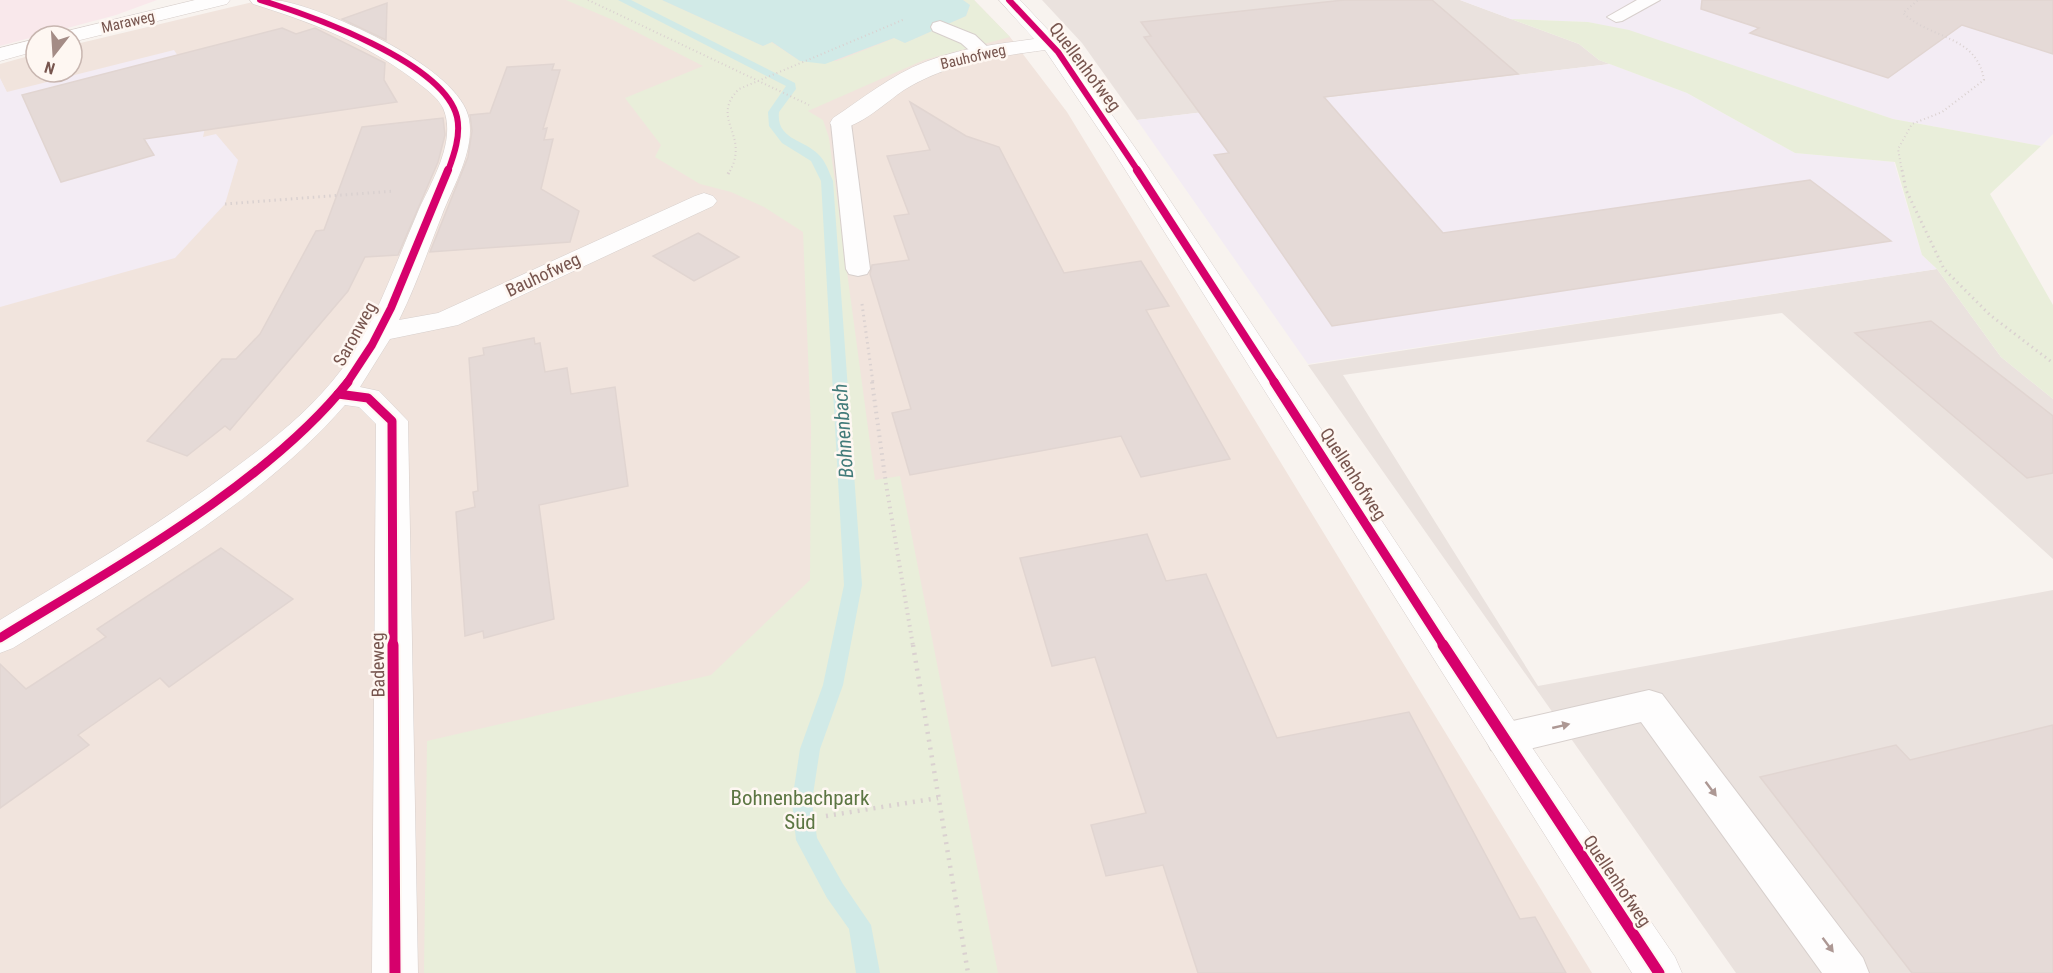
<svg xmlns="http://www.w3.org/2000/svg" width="2053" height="973" font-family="'Roboto Condensed',sans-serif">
<rect width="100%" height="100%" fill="#f8f3ef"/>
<path fill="#f1e4dd" d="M 261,0 L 974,0 L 1010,37 L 1067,112 L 1592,973 L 0,973 L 0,64 L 36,54 L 36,72 L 72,72 L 72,45 Z"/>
<g fill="#eae2de">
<path d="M 1042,0 L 1460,0 L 1579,44 L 1599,60 L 1610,64 L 1137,120 L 1082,43 Z"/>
<path d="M 1937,269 L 2001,357 L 2053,399 L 2053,559 L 1782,313 L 1343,375 L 1538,686 L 2053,590 L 2053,973 L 1736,973 L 1308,365 Z"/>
</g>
<g fill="#f3ecf4">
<path d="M 1460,0 L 2053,0 L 2053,134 L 2041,146 L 1893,119 L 1629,31 L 1588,22 L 1511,19 Z"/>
<path d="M 174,50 L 210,104 L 203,137 L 216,134 L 238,160 L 225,204 L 175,258 L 0,307 L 0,78 L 7,92 Z"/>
<path d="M 1610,64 L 1687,93 L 1795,153 L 1894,162 L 1922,255 L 1937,269 L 1308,364 L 1137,120 Z"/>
</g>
<path fill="#f9e8eb" d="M 0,0 L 157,0 L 116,15 L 0,46 Z"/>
<g fill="#e9eeda">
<path d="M 566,0 L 662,0 L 763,46 L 771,42 L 800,61 L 837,61 L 895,38 L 905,43 L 966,16 L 970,5 L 963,0 L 974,0 L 1010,37 L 924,60 L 808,111 L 823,120 L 829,138 L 875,480 L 900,476 L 998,973 L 424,973 L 427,741 L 711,675 L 810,580 L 811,428 L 803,232 L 764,207 L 731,192 L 700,184 L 655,157 L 661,145 L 625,98 L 703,66 L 613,20 Z"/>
<path d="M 1511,19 L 1588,22 L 1629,30 L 1893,119 L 2041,146 L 1990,194 L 2053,305 L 2053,399 L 2001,357 L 1937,269 L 1922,255 L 1895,162 L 1795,153 L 1687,93 L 1599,60 L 1579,44 Z"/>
</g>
<path fill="#d1eae7" d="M 662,0 L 963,0 L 970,5 L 966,16 L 905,43 L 894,38 L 825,64 L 800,61 L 772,42 L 763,46 Z"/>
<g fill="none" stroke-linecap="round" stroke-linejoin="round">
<path fill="#d1eae7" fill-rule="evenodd" d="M 618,0 L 631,0 L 795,83 L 796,89 L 779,112 C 776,140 804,139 819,155 C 826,162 829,172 833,181 L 862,585 L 843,685 L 820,749 L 812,801 L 817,838 L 843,884 L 871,925 L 880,973 L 856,973 L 849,929 L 827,898 L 796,840 L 792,801 L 800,749 L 823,685 L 844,585 L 821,181 L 811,161 L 782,143 L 769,126 L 768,112 L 786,86 Z"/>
</g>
<g fill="#e5dad7" stroke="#e1d5d1" stroke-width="1.5">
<path d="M 1344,0 L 1432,0 L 1518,74 L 1324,97 L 1443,233 L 1810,180 L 1891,241 L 1332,326 L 1214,155 L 1229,153 L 1144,37 L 1151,36 L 1141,22 Z"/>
<path d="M 1702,0 L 2053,0 L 2053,54 L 1962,25 L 1888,78 L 1750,33 L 1759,28 L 1701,9 Z"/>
<path d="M 387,3 L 386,40 L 342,19 Z"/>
<path d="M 282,28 L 296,34 L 315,28 L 385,63 L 384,80 L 397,102 L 144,139 L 154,155 L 61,182 L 22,95 Z"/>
<path d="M 554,64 L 552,70 L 560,70 L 543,129 L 547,128 L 544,140 L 553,139 L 541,189 L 579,211 L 570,242 L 430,252 L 468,157 L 472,131 L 470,115 L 490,113 L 507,67 Z"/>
<path d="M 910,102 L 966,136 L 999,147 L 1064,273 L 1141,261 L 1169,306 L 1146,310 L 1230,459 L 1141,477 L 1121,436 L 910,475 L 892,413 L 911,409 L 870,274 L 872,265 L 909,260 L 894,216 L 909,214 L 887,156 L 930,150 Z"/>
<path d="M 443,118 L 445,135 L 438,162 L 398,255 L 365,257 L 348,291 L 230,430 L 225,426 L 187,456 L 147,441 L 222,359 L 236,359 L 260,334 L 316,231 L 324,230 L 362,127 Z"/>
<path d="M 698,233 L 739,257 L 694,281 L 653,256 Z"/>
<path d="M 1931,321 L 2053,416 L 2053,473 L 2027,478 L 1855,333 Z"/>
<path d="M 534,338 L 535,344 L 540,343 L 545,372 L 567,368 L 571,394 L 615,387 L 628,486 L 539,505 L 554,619 L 484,638 L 483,631 L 465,636 L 456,512 L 475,507 L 473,492 L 478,491 L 469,358 L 484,355 L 483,348 Z"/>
<path d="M 1147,534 L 1166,581 L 1206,574 L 1277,738 L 1409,712 L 1520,919 L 1535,917 L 1566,973 L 1198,973 L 1163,865 L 1106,876 L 1091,825 L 1146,813 L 1095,657 L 1052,666 L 1020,558 Z"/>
<path d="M 221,548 L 293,599 L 169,687 L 160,678 L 78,735 L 89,745 L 0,808 L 0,664 L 26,689 L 106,637 L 97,629 Z"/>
<path d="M 2053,725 L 2053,973 L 1912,973 L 1760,777 L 1896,745 L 1910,760 Z"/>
</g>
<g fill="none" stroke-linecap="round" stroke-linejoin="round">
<g stroke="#d7cfcc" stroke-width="2">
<g id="lane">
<path d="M 1637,0 L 1660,0 L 1622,21 L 1616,22 L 1607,17 Z"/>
<path d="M 940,21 L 975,35 L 994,53 L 991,57 L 977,57 L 961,43 L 933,31 L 931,27 L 933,23 Z"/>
<path d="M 841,117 L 848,119 L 851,123 L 870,269 L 867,274 L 858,276 L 849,274 L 846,269 L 831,123 L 834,119 Z"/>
<path d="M 1649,690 L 1662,694 L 1863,958 L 1869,973 L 1822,973 L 1641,722 L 1504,755 L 1491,750 L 1486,739 L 1491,728 L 1504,723 Z"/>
</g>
</g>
<g stroke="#d7cfcc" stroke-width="1">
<g id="street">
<path d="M 195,0 L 230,0 L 227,4 L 72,42 L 72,36 L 60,36 L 63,32 Z"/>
<path d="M 250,0 C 260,0 272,0 282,1 C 329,10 460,68 469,119 C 475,151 453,186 442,215 C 428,250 416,286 399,320 L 438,313 L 695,196 L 704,193 L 713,196 L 717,201 L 713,206 L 458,325 L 390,339 L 360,387 L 379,391 L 408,421 L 418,973 L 372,973 L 376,424 L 359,407 L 345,405 C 259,504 124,579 13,648 L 0,653 L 0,620 C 80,571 161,524 236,467 C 274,439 313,408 342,369 C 376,323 394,267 417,214 C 429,185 458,142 443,108 C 437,96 423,87 413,79 C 365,43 311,22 253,4 Z"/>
<path d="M 999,0 L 1020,0 L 1065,48 L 1138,152 L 1518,727 L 1675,957 L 1682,973 L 1632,973 L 1114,152 L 1045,50 C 994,57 948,63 904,90 C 886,102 854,133 833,128 L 830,123 L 833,118 C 862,99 891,75 925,62 C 960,48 998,44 1034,39 Z"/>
<path d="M 36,39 L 36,51 L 0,61 L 0,48 Z"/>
</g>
</g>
<g stroke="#dad1d0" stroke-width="2" stroke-dasharray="1 3" stroke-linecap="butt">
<path d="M 588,0 L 809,105"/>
<path d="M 730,171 C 750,134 709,119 739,89 L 905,19"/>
<path d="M 1902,171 L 1898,149 L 1912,124 L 1942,112 L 1984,80 C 1977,35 1932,40 1903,13 L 1918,0"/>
</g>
<g stroke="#dad1d0" stroke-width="3" stroke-dasharray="1.5 4" stroke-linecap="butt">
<path d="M 1902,170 L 1906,190 L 1944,269 L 1990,315 L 2053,363"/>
<path d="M 728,174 L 730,170"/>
<path d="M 225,204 L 395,191"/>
<path d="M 862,304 L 873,383"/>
</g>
<path stroke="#dad1d0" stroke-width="4" stroke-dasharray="1.5 4.5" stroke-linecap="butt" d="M 872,382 L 886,484 L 913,646"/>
<g stroke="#dad1d0" stroke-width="4.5" stroke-dasharray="2 6" stroke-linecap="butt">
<path d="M 913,645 L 968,973"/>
<path d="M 826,816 L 938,798"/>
</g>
<use href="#lane" fill="#fefdfd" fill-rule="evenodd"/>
<use href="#street" fill="#fefdfd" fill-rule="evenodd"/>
<g stroke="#fef7f2" stroke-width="8">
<g id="cycleway-far3">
<path d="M 260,0 C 309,15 444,62 457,117 C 461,135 454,155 448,171"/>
<path d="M 1009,0 L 1058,52 L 1138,171"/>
</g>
</g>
<g stroke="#fef7f2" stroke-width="10">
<g id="cycleway-far2">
<path d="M 1137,170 L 1275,383"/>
<path d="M 347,383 L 372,345 L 391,308 L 448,170"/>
</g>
</g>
<g stroke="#fef7f2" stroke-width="13">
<g id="cycleway-far1">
<path d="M 1274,382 L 1444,646"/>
<path d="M 338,394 L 368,398 L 392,421 L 393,646"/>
<path d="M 0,638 C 112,569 266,485 348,382"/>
</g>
</g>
<g stroke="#fef7f2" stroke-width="15">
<g id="cycleway">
<path d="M 393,645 L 395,973"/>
<path d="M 1443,645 L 1659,973"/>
</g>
</g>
<use href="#cycleway-far3" stroke="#d6006c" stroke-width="6"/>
<use href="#cycleway-far2" stroke="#d6006c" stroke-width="8"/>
<use href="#cycleway-far1" stroke="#d6006c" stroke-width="9"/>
<use href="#cycleway" stroke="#d6006c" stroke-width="11"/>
</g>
<defs><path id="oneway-solid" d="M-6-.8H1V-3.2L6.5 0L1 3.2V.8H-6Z" transform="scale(1.5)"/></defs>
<g fill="#ad9894">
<use href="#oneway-solid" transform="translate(1561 726) rotate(-13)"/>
<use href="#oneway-solid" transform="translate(1711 789) rotate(53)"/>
<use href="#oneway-solid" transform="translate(1828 945) rotate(53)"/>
</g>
<g text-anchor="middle" stroke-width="5" stroke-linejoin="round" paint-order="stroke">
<g font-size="15" fill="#77554e" stroke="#fef7f2">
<text transform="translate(128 22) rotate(-13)" y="5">Maraweg</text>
<text transform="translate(973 57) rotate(-13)" y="5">Bauhofweg</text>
</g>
<g font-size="18" fill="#77554e" stroke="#fef7f2">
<text transform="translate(1085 67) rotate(53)" y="6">Quellenhofweg</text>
<text transform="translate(543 275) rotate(-25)" y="6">Bauhofweg</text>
<text transform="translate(355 334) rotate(-61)" y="6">Saronweg</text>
<text transform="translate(1353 474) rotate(57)" y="6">Quellenhofweg</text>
<text transform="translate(378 665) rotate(-91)" y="6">Badeweg</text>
<text transform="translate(1617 881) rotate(56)" y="6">Quellenhofweg</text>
</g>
<g font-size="20" font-style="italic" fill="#427b7a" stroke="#fef7f2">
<text transform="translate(843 431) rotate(-94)" y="7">Bohnenbach</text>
</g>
<g font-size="21" fill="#5c7643" stroke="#fef7f2">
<text x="800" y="805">Bohnenbachpark<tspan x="800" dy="24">Süd</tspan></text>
</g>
</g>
<g transform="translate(54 54) rotate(197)"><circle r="28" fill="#fef7f2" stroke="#c8b6b0" stroke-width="1.5"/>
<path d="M0-4.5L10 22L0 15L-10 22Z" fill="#a48c86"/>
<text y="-9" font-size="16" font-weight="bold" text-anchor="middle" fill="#77554e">N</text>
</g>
</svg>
